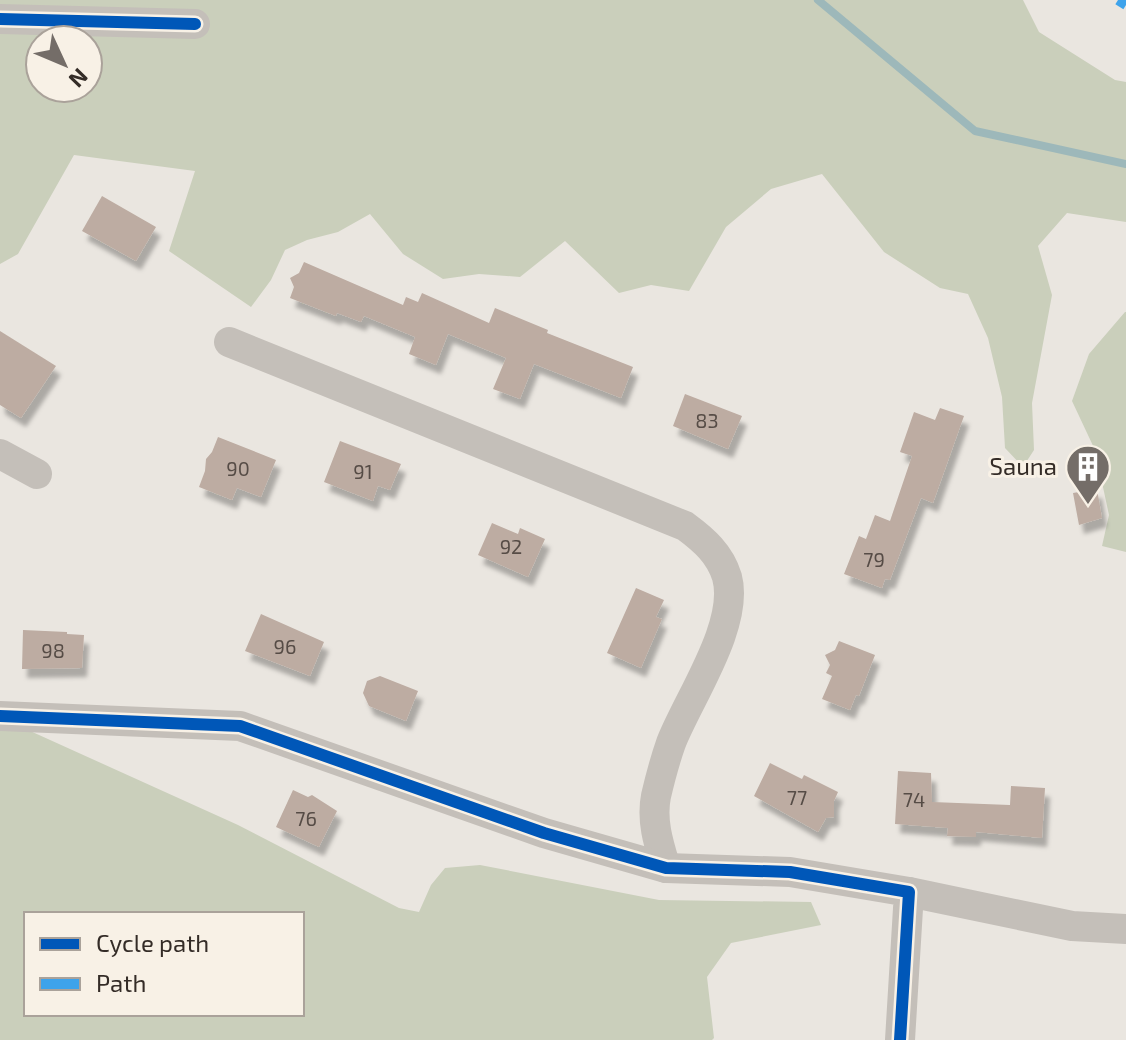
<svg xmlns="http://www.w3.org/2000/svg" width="1126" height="1040" font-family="'Exo 2',sans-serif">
<defs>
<filter id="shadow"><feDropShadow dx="5" dy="9" stdDeviation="2" flood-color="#0004"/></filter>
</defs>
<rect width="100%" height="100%" fill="#eae6e0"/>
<g fill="#cacfbb" fill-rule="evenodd">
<path d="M 0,0 L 1023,0 L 1039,32 L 1115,80 L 1126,82 L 1126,222 L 1067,213 L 1038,246 L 1052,295 L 1032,403 L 1034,450 L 1023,467 L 1005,448 L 1002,397 L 988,338 L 968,294 L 940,288 L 884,252 L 822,174 L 771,189 L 726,227 L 689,291 L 651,285 L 619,293 L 565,241 L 520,277 L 479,274 L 443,279 L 403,254 L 370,214 L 338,232 L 307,240 L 285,250 L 271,280 L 251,307 L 169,251 L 195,171 L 74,155 L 18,254 L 0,264 ZM 40,40 L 88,40 L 88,88 L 40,88 Z"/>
<path d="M 1125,312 L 1126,312 L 1126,552 L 1102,546 L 1109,515 L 1095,450 L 1072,401 L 1089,354 Z"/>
<path d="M 0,729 L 28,730 L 238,825 L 399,908 L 419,912 L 431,885 L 445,868 L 480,865 L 659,900 L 811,902 L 821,925 L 731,943 L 707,977 L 714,1038 L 712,1040 L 0,1040 ZM 26,914 L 302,914 L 302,1014 L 26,1014 Z"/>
</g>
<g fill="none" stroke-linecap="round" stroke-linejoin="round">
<path stroke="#9db8ba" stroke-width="8" d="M 818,0 L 975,131 L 1126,164"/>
</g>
<g fill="#bdaca2" filter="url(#shadow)">
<path d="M 102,196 L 156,227 L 136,261 L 82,231 Z"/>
<path d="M 304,262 L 403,305 L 406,297 L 418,302 L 422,293 L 489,323 L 495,308 L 548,330 L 547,333 L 633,367 L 621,398 L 534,364 L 520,399 L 493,389 L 506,358 L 448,334 L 436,365 L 409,354 L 415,337 L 364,316 L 361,322 L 337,313 L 336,316 L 290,298 L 294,287 L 290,278 L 299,273 Z"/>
<path d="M 0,331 L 56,366 L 21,418 L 0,405 Z"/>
<path d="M 685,394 L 742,416 L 728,449 L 673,426 Z"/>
<path d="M 940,408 L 964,416 L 933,503 L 921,498 L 890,580 L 885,579 L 882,588 L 844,574 L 859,536 L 866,539 L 875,515 L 890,521 L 912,456 L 900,452 L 914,412 L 935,420 Z"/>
<path d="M 218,437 L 276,460 L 261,497 L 237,488 L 232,500 L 199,487 L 205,471 L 206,459 L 212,452 Z"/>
<path d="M 340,441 L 401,464 L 390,490 L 378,486 L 373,501 L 324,482 Z"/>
<path d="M 1097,489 L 1102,518 L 1079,525 L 1073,493 Z"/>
<path d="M 492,523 L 518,534 L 520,528 L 545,539 L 528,577 L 478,555 Z"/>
<path d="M 636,588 L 664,600 L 656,617 L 662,619 L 641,668 L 607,653 Z"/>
<path d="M 261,614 L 324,642 L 310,676 L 245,651 Z"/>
<path d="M 23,630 L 67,632 L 67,634 L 84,635 L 82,668 L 22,669 Z"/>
<path d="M 839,641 L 875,655 L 859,696 L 856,695 L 850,710 L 822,699 L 832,676 L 826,673 L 830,665 L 825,655 L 835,650 Z"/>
<path d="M 380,676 L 418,691 L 406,721 L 369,706 L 363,693 L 367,681 Z"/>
<path d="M 770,763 L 802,779 L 804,775 L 838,792 L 834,801 L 834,817 L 826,818 L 818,832 L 754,796 Z"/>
<path d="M 898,771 L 931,773 L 932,802 L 1010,805 L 1011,786 L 1045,788 L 1042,838 L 976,832 L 976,837 L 947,836 L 948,828 L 895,824 Z"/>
<path d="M 293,790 L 308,797 L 312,795 L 337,811 L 319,847 L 276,827 Z"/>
</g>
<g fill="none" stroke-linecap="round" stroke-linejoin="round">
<g stroke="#c4bfb9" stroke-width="30">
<path d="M 0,19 L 195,24"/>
<path d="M 229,342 L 685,526 C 704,540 720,554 727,577 C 740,625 688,699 671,743 C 665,760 660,779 656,796 C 651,821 659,845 666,868"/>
<path d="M 0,454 L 37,474"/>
<path d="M 0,716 L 240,726 L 544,833 L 666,868 L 790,872 L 909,892 L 900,1040"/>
<path d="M 909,892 L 1072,926 L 1126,929"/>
</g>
<path stroke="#3ea3eb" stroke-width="10" stroke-dasharray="20 10" stroke-linecap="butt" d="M 1118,0 L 1126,5"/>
<g stroke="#f8f1e6" stroke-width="17">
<g id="cycleway">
<path d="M 0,19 L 195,24"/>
<path d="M 0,716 L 240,726 L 544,833 L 666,868 L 790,872 L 909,892 L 900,1040"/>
</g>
</g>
<use href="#cycleway" stroke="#0057b8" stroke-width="12"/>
</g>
<defs>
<g id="building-pin" transform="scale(2.3)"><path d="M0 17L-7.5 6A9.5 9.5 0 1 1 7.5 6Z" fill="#746d68" stroke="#f8f1e6"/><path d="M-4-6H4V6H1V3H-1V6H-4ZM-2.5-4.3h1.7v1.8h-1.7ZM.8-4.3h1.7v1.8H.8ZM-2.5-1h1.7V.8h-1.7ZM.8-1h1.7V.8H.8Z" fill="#fff"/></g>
</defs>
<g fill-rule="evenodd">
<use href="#building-pin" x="1088" y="467"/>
</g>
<g text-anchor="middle" stroke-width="6" stroke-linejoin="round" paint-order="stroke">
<g font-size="20" fill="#564c46">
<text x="707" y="428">83</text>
<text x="238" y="476">90</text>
<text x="363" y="479">91</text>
<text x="511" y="554">92</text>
<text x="874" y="567">79</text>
<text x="285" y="654">96</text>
<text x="53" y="658">98</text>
<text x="797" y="805">77</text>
<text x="914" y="807">74</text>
<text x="306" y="826">76</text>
</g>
<g font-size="24" fill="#342c27" stroke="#f8f1e6" text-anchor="end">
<text x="1057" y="475">Sauna</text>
</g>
</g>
<rect x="24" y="912" width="280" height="104" fill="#f8f1e6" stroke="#aaa29a" stroke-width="2"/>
<rect x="40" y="938" width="40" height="12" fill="#0057b8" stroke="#aaa29a" stroke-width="2"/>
<text x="96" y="952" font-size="24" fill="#342c27">Cycle path</text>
<rect x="40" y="978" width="40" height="12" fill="#3ea3eb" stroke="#aaa29a" stroke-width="2"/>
<text x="96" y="992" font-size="24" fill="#342c27">Path</text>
<g transform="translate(64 64) rotate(134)"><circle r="38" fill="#f8f1e6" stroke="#aaa29a" stroke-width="2"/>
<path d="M0-6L14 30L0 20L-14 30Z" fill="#746d68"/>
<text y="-12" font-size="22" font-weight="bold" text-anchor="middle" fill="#342c27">N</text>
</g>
</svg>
